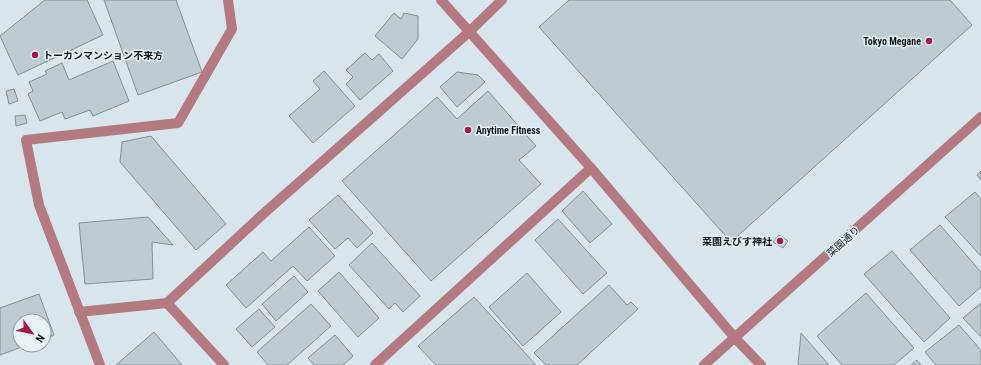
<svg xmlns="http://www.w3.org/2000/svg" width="981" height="365" font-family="'Roboto Condensed','Noto Sans JP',sans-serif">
<rect width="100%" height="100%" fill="#d7e6ec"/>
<g fill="#bdccd2" stroke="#829095">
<path d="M 45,0 L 87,0 L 103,35 L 18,75 L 0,36 Z"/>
<path d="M 104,0 L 176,0 L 202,72 L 138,95 Z"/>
<path d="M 569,0 L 950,0 L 972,25 L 731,242 L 539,27 Z"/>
<path d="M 394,13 L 401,19 L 404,13 L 418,16 L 418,39 L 402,59 L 375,36 Z"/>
<path d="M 365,53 L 372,60 L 379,54 L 393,71 L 360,100 L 346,84 L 353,77 L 346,70 Z"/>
<path d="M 113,61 L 129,101 L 93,116 L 90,110 L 65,119 L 62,112 L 40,121 L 28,94 L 33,91 L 29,82 L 47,74 L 45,71 L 62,63 L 69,80 Z"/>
<path d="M 324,71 L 355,106 L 313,143 L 289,116 L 320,89 L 313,81 Z"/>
<path d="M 457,72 L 478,75 L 485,82 L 457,107 L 440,87 Z"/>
<path d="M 14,89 L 18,101 L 9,104 L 6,91 Z"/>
<path d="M 488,91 L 536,146 L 519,160 L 541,184 L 431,281 L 342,181 L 437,97 L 457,119 Z"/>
<path d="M 25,115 L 27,123 L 16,126 L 15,116 Z"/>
<path d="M 151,136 L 226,224 L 196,250 L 120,162 L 122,142 Z"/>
<path d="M 981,171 L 981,180 L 977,175 Z"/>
<path d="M 583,191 L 612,224 L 590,243 L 562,211 Z"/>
<path d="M 975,192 L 981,199 L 981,256 L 945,217 Z"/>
<path d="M 338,195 L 373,233 L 357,248 L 348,238 L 335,249 L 309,220 Z"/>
<path d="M 148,217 L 173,245 L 152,242 L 153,279 L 85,284 L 79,223 Z"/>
<path d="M 558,219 L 607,273 L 583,294 L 535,240 Z"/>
<path d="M 940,225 L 981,272 L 981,287 L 959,306 L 910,250 Z"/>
<path d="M 309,227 L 335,256 L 307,281 L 293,266 L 246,308 L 226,285 L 263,252 L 271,261 Z"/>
<path d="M 779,235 L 788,241 L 783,248 L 773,242 Z"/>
<path d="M 372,243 L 420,296 L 403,312 L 395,303 L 389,309 L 349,265 Z"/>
<path d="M 892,251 L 950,318 L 924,342 L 864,274 Z"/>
<path d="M 339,272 L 379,318 L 358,337 L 318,291 Z"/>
<path d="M 527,273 L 561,312 L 523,346 L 489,307 Z"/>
<path d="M 294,276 L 308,292 L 276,321 L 262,304 Z"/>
<path d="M 609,285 L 627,305 L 631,302 L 638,309 L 577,365 L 546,365 L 534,353 Z"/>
<path d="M 866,293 L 914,348 L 894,365 L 842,365 L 817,336 Z"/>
<path d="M 39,294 L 54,335 L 44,339 L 44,321 L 20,321 L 20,345 L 27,345 L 0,355 L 0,308 Z"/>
<path d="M 474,297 L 536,365 L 436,365 L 418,346 Z"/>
<path d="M 981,303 L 981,337 L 963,318 Z"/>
<path d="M 311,304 L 331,326 L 287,365 L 268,365 L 257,352 Z"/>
<path d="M 259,309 L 275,327 L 252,347 L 236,329 Z"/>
<path d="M 959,325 L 981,350 L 981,365 L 936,365 L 925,352 Z"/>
<path d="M 154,332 L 182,365 L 116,365 Z"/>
<path d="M 801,333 L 829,365 L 798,365 Z"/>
<path d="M 335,335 L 353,356 L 343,365 L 314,365 L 308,358 Z"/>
<path d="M 917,360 L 921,365 L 911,365 Z"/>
</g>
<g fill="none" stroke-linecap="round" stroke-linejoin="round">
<g stroke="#b47a80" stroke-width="10">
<path d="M 441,0 L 591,168 L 735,338 L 761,365"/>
<path d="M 167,303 L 224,365"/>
<path d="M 79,312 L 167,303 L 262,215 L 469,32 L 502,0"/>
<path d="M 100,365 L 39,205 L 26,140 L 178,123 L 232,29 L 228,0"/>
<path d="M 375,365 L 591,168"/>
<path d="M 704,365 L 981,117"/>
</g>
</g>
<g fill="#ad1842" stroke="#e4f3f9" stroke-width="1.5">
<circle cx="929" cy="41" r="4"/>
<circle cx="35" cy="55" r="4"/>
<circle cx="468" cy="130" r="4"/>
<circle cx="780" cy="241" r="4"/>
</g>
<g text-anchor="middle" stroke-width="3" stroke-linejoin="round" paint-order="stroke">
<g font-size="10" font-weight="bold" fill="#111618" stroke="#e4f3f9" text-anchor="end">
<text x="921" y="45">Tokyo Megane</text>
<text x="43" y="59" text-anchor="start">トーカンマンション不来方</text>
<text x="476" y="134" text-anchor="start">Anytime Fitness</text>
<text x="772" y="245">菜園えびす神社</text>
</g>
<g font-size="10" fill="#111618" stroke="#e4f3f9">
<text transform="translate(843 241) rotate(-42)" y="4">菜園通り</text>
</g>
</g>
<g transform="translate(32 333) rotate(123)"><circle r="19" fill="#e4f3f9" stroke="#909b9f"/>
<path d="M0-3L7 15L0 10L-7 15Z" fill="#ad1842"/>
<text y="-6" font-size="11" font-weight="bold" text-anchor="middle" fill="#111618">N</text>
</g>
</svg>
